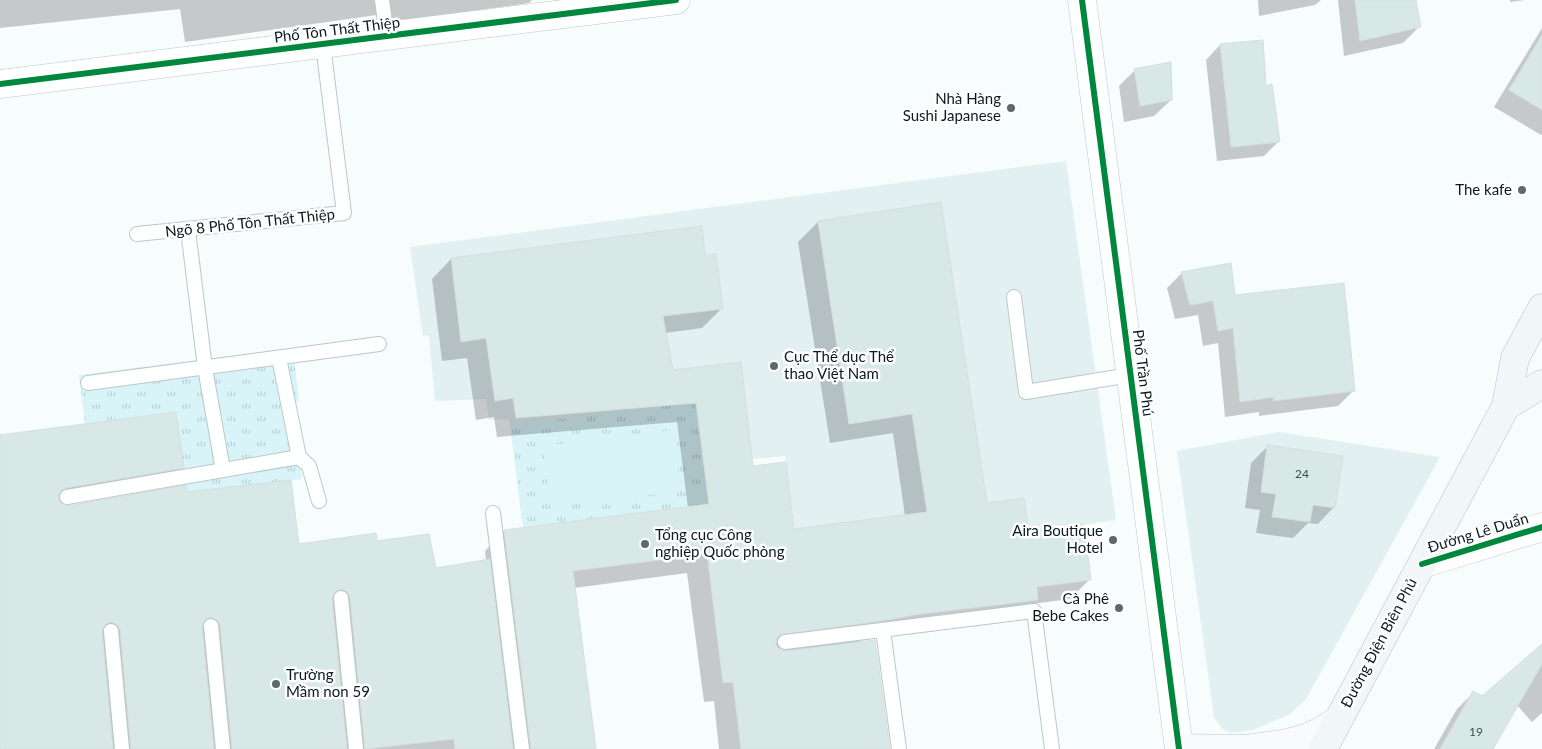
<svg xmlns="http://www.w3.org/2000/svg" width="1542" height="749" font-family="Lato,sans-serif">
<defs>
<pattern id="grass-tufts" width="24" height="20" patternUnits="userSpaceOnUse" patternTransform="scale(1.25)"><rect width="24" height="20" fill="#d8f4f9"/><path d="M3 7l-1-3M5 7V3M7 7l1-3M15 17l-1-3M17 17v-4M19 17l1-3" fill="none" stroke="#b8d1d5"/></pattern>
</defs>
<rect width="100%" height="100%" fill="#f7fcfc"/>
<g fill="#e2f0f2">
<path d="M 1066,161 L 1116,520 L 1029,532 L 1024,498 L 795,530 L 785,456 L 752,459 L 741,363 L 673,371 L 677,405 L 510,425 L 509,419 L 489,420 L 486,399 L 435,401 L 429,335 L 423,336 L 410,247 Z"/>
<path d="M 1279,432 L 1440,457 L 1306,699 L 1290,714 L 1253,730 L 1231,733 L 1222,729 L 1214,717 L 1177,451 Z"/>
</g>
<g fill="url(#grass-tufts)">
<path d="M 293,348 L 299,401 L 292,402 L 302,479 L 187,493 L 176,412 L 85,424 L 79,375 Z"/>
<path d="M 696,402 L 709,504 L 523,528 L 510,425 Z"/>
</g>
<path fill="#d8f4f9" d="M 674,430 L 681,491 L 550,506 L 543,446 Z"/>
<g fill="#0003">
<path d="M 0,0 L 532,0 L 529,3 L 378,24 L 377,15 L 185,42 L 180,9 L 0,28 Z"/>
<path d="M 1258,0 L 1321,0 L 1315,5 L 1259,16 Z"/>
<path d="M 1338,0 L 1415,0 L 1419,27 L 1403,43 L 1344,56 Z"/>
<path d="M 1510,0 L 1525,0 L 1510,2 Z"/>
<path d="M 1542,28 L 1542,134 L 1541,135 L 1494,107 Z"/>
<path d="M 1220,45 L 1265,87 L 1278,142 L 1264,156 L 1217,161 L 1206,60 Z"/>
<path d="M 1135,70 L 1171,100 L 1154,116 L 1124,122 L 1119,86 Z"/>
<path d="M 940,204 L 986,504 L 1090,579 L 1070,599 L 1032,604 L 1017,619 L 900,633 L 859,641 L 889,749 L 719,749 L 714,701 L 704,702 L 687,573 L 574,588 L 595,749 L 0,749 L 0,436 L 183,468 L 163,487 L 59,505 L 69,507 L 186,494 L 298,545 L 376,542 L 435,570 L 486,561 L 485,551 L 504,531 L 688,508 L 677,422 L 497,437 L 494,417 L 476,420 L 467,358 L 442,361 L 432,279 L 451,259 L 704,257 L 722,308 L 702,328 L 665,333 L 672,372 L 752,468 L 793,531 L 905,516 L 893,433 L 830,443 L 798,242 L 818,222 Z"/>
<path d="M 1182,273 L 1234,296 L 1354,390 L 1338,406 L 1259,416 L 1259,412 L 1225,417 L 1218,343 L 1203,346 L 1198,315 L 1175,319 L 1167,288 Z"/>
<path d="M 1268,446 L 1334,507 L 1318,524 L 1308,523 L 1293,538 L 1256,533 L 1260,510 L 1245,508 L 1251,463 Z"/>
<path d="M 1542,646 L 1542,713 L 1532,722 L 1517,705 L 1492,749 L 1434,749 L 1457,709 L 1473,693 L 1482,698 Z"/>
</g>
<g fill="#d7e8e7" stroke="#d4dfde">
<path d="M 1355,0 L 1416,0 L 1421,27 L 1360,41 Z"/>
<path d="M 1542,35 L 1542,110 L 1509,90 Z"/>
<path d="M 1263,40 L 1266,86 L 1272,84 L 1280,142 L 1231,147 L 1220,44 Z"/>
<path d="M 1171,62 L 1172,100 L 1140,106 L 1134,69 Z"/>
<path d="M 941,202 L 987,503 L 1024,498 L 1029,532 L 1084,524 L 1091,580 L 1037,587 L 1038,600 L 921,614 L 881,621 L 780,635 L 777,638 L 776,644 L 778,648 L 786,651 L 875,640 L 890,749 L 741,749 L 733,682 L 723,683 L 707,554 L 573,571 L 596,749 L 531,749 L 504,530 L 709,504 L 696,403 L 516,418 L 513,398 L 495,401 L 486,338 L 461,342 L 451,258 L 702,226 L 705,255 L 716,254 L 723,309 L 663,316 L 673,370 L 741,362 L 753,466 L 786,462 L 794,529 L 927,512 L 912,414 L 849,424 L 818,221 Z"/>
<path d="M 1231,263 L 1235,295 L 1344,283 L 1355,391 L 1273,401 L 1274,397 L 1240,402 L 1233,328 L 1218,331 L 1213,301 L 1190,305 L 1181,272 Z"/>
<path d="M 176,412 L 184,468 L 66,488 L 59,494 L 60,502 L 64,505 L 68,506 L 186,485 L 187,492 L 291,480 L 299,544 L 376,533 L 377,541 L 429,534 L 436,568 L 490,559 L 513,749 L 455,749 L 454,739 L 365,749 L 350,597 L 348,593 L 341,589 L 336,591 L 332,599 L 347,749 L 232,749 L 220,625 L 218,621 L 211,617 L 206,619 L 202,627 L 214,749 L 131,749 L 120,630 L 118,626 L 111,622 L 106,624 L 102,632 L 113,749 L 0,749 L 0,435 Z"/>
<path d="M 1267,445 L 1343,456 L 1335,508 L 1313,505 L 1310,522 L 1272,517 L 1276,494 L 1261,492 Z"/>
<path d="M 1542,644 L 1542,664 L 1493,749 L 1440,749 L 1473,691 L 1482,696 Z"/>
</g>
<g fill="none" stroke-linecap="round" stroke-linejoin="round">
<g stroke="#bcc7c8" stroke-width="16">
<g id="service">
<path d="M 382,0 L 387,37"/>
<path d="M 188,230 L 205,368 L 223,470"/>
<path d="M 137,234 L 344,213 L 323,45"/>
<path d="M 1014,297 L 1026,392 L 1130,375"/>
<path d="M 279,358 L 299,457 L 309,466 L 319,501"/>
<path d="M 88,383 L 379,344"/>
<path d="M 67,497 L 299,457"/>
<path d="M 493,513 L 522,749"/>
<path d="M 341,598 L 356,749"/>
<path d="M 211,626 L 223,749"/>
<path d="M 883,630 L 899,749"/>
<path d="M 111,631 L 122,749"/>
<path d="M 785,642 L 1034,611 L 1052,749"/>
</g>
</g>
<g stroke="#bcc7c8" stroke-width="29">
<path id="minor" d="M 0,84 L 676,0"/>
</g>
<g stroke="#bcc7c8" stroke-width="29">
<g id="tertiary">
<path d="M 1082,0 L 1179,749"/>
<path d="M 1422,564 L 1542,527"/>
</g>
</g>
<g stroke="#bcc7c8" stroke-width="29">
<g id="secondary">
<path d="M 1179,748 L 1241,749"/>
<path d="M 1244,749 C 1282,744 1306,744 1338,720"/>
</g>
</g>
<g stroke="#b7c2c7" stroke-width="29">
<g id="primary">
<path d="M 1506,406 L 1542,384"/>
<path d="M 1323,749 L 1506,406 L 1515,358 L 1542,308"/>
</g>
</g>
<use href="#service" stroke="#feffff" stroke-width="14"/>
<use href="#minor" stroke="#feffff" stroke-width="28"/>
<use href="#tertiary" stroke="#feffff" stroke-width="28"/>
<use href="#secondary" stroke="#f8fafb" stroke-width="28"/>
<use href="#primary" stroke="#f1f6f9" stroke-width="28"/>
<g stroke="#fff" stroke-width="9">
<g id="cycleway">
<path d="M 1082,0 L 1179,749"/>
<path d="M 0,84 L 676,0"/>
<path d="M 1422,564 L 1542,527"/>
</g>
</g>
<use href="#cycleway" stroke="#00873e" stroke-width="6"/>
</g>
<g fill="#5c6a6c" stroke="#fff" stroke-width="2">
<circle cx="1011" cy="108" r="5"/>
<circle cx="1522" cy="190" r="5"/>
<circle cx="774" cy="366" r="5"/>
<circle cx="1113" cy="540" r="5"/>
<circle cx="645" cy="544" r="5"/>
<circle cx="1119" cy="608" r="5"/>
<circle cx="276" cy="684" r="5"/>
</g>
<g text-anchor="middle" stroke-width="5" stroke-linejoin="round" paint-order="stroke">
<g font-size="12" fill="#3e4f52">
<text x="1302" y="478">24</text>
<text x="1476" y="736">19</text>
</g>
<g font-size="15" fill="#091b1f" stroke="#fff">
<text transform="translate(337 30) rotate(-7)" y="5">Phố Tôn Thất Thiệp</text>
<text transform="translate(250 223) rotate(-6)" y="5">Ngõ 8 Phố Tôn Thất Thiệp</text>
<text transform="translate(1143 373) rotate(83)" y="5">Phố Trần Phú</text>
<text transform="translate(1478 533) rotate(-17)" y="5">Đường Lê Duẩn</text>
<text transform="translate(1379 643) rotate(-62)" y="5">Đường Điện Biên Phủ</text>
</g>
<g font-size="15" fill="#091b1f" stroke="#fff" text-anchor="end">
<text x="1001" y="104">Nhà Hàng<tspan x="1001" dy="17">Sushi Japanese</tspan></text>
<text x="1512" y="195">The kafe</text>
<text x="784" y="362" text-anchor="start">Cục Thể dục Thể<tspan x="784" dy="17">thao Việt Nam</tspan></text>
<text x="1103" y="536">Aira Boutique<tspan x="1103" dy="17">Hotel</tspan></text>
<text x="655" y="540" text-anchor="start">Tổng cục Công<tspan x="655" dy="17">nghiệp Quốc phòng</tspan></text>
<text x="1109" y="604">Cà Phê<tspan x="1109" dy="17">Bebe Cakes</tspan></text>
<text x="286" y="680" text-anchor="start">Trường<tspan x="286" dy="17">Mầm non 59</tspan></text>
</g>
</g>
</svg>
